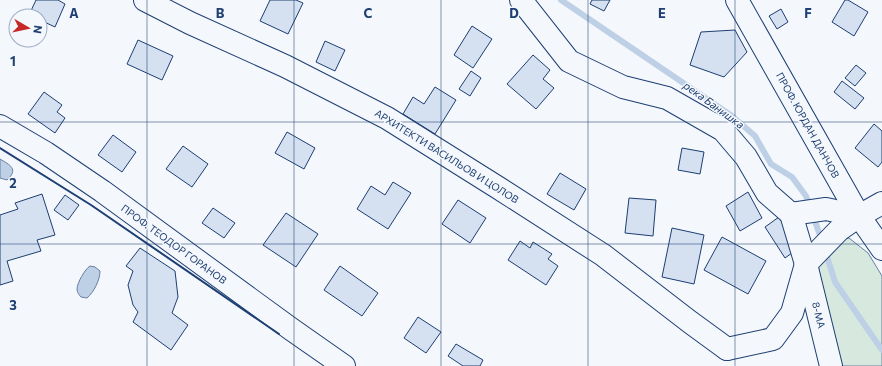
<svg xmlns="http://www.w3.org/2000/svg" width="882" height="366" font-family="Commissioner,sans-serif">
<rect width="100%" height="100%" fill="#f4f7fb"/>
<path fill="#d7e8df" stroke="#687fa3" d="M 849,238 L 868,253 L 882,276 L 882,366 L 841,366 L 818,266 L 837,241 Z"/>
<g fill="#bed0e5" stroke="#687fa3">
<path d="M 0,159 C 10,165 19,169 7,180 L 0,178 Z"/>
<path d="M 90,266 L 95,267 L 100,271 C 100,280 94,292 87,298 L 81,297 C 79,295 77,292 77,289 C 77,283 85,269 90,266 Z"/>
</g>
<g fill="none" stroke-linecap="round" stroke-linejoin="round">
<g stroke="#bed0e5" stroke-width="6">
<path d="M 561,0 L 732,116 L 755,136 L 771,164 L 792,177 L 806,196 L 822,241"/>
<path d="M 825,250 L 835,282 L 882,350"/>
</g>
</g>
<g fill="#d5e0f0" stroke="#1d3f73">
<path d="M 36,0 L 58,0 L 65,4 L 55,27 L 40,20 L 40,16 L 31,16 L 29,15 Z"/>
<path d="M 270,0 L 296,0 L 303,3 L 288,34 L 260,21 Z"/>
<path d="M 592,0 L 610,0 L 604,11 L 590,4 Z"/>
<path d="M 845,0 L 848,0 L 868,12 L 854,36 L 832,22 Z"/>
<path d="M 781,9 L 788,22 L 777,29 L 769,16 Z"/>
<path d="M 472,26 L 492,39 L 473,68 L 454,55 Z"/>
<path d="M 735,30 L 747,52 L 724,77 L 690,65 L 701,32 Z"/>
<path d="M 138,40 L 173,56 L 162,80 L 127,64 Z"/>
<path d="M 325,41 L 345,50 L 335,71 L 316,62 Z"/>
<path d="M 533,55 L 550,70 L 543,79 L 554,88 L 536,109 L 507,84 Z"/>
<path d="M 856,65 L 866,73 L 855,86 L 845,78 Z"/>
<path d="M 471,71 L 481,78 L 470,96 L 459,89 Z"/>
<path d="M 842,81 L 864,98 L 855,109 L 834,92 Z"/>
<path d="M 435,87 L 456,100 L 435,134 L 403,114 L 413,97 L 424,104 Z"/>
<path d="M 44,92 L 62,105 L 57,112 L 65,118 L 55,133 L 28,114 Z"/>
<path d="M 874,124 L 882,131 L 882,162 L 878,167 L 855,148 Z"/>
<path d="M 287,132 L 315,148 L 304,169 L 275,153 Z"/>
<path d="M 113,135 L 136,152 L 122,172 L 98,155 Z"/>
<path d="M 183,146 L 208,164 L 192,187 L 166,169 Z"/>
<path d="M 682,148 L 704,152 L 700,174 L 678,170 Z"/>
<path d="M 560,173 L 586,189 L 574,210 L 547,194 Z"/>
<path d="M 393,182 L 411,193 L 388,229 L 357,209 L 371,186 L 385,195 Z"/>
<path d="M 748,192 L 762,218 L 740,231 L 726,206 Z"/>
<path d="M 42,194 L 55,235 L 37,240 L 41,251 L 7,261 L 13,281 L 0,285 L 0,215 L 18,209 L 15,203 Z"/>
<path d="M 65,195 L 79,205 L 68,220 L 54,210 Z"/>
<path d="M 629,198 L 656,200 L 653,236 L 625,233 Z"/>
<path d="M 458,200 L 486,218 L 470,243 L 442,224 Z"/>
<path d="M 213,208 L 235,223 L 224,238 L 202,223 Z"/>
<path d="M 286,213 L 318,234 L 296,267 L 263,245 Z"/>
<path d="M 779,217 L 799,248 L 785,258 L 765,227 Z"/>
<path d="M 672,228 L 704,235 L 694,284 L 662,277 Z"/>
<path d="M 722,237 L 766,261 L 748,294 L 704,270 Z"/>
<path d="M 520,241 L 530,248 L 533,242 L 552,254 L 548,259 L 558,266 L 546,285 L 508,260 Z"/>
<path d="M 140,248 L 175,271 L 178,297 L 172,313 L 188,325 L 171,350 L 133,322 L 138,312 L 133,305 L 128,285 L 133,271 L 126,266 Z"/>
<path d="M 340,266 L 378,293 L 362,316 L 324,290 Z"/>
<path d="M 418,317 L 441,332 L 426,353 L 404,338 Z"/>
<path d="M 456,344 L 483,360 L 480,366 L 463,366 L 448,356 Z"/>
</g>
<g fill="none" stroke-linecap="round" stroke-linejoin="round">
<g stroke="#1d3f73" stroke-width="24">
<g id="minor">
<path d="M 145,0 L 190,23 L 285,66 L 387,118 L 497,187 L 603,255 L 690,322 L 727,349"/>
<path d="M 521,0 L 569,61 L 623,87 L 667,98 L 723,130 L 746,157 L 767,193 L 791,214 L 806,264 L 831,366"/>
<path d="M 737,0 L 859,216 L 882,249"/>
<path d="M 0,126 L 46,153 L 102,191 L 291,329 L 344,366"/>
<path d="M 791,214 L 826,209 L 859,216"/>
<path d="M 727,349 L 773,339 L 792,313 L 806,264 L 839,230 L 859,216 L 882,203"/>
</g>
</g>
<use href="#minor" stroke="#f4f7fb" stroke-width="22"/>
<path stroke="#1d3f73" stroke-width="2" d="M 0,148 L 91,205 L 279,334"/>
</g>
<path fill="none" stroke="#1d3f73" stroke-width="1" stroke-opacity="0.55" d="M 147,0 L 147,366M 294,0 L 294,366M 441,0 L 441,366M 588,0 L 588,366M 735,0 L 735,366M 0,122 L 882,122M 0,244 L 882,244"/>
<g text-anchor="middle" stroke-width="3" stroke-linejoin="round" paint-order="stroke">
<g font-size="10" fill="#1d3f73" stroke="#f4f7fb">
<text transform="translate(808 125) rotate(61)" y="4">ПРОФ. ЮРДАН ДАНЧОВ</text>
<text transform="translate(447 156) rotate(32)" y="4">АРХИТЕКТИ ВАСИЛЬОВ И ЦОЛОВ</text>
<text transform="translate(174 244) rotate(36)" y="4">ПРОФ. ТЕОДОР ГОРАНОВ</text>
<text transform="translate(819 315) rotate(76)" y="4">8-МА</text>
</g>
<g font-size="11" font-style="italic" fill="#1d3f73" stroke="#f4f7fb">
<text transform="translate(714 105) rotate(36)" y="4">река Банишка</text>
</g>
</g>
<g font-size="13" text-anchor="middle" font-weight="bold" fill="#1d3f73" stroke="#f4f7fb" stroke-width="3" stroke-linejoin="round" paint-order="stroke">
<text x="74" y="18">A</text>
<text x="220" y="18">B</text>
<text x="368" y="18">C</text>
<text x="514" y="18">D</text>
<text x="662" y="18">E</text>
<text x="808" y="18">F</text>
<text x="13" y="66">1</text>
<text x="13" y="188">2</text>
<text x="13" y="310">3</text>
</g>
<g transform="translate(28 28) rotate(99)"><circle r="19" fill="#f4f7fb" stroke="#9eadc5"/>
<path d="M0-3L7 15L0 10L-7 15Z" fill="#c62828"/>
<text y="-6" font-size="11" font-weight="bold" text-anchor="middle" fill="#1d3f73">N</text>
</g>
</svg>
